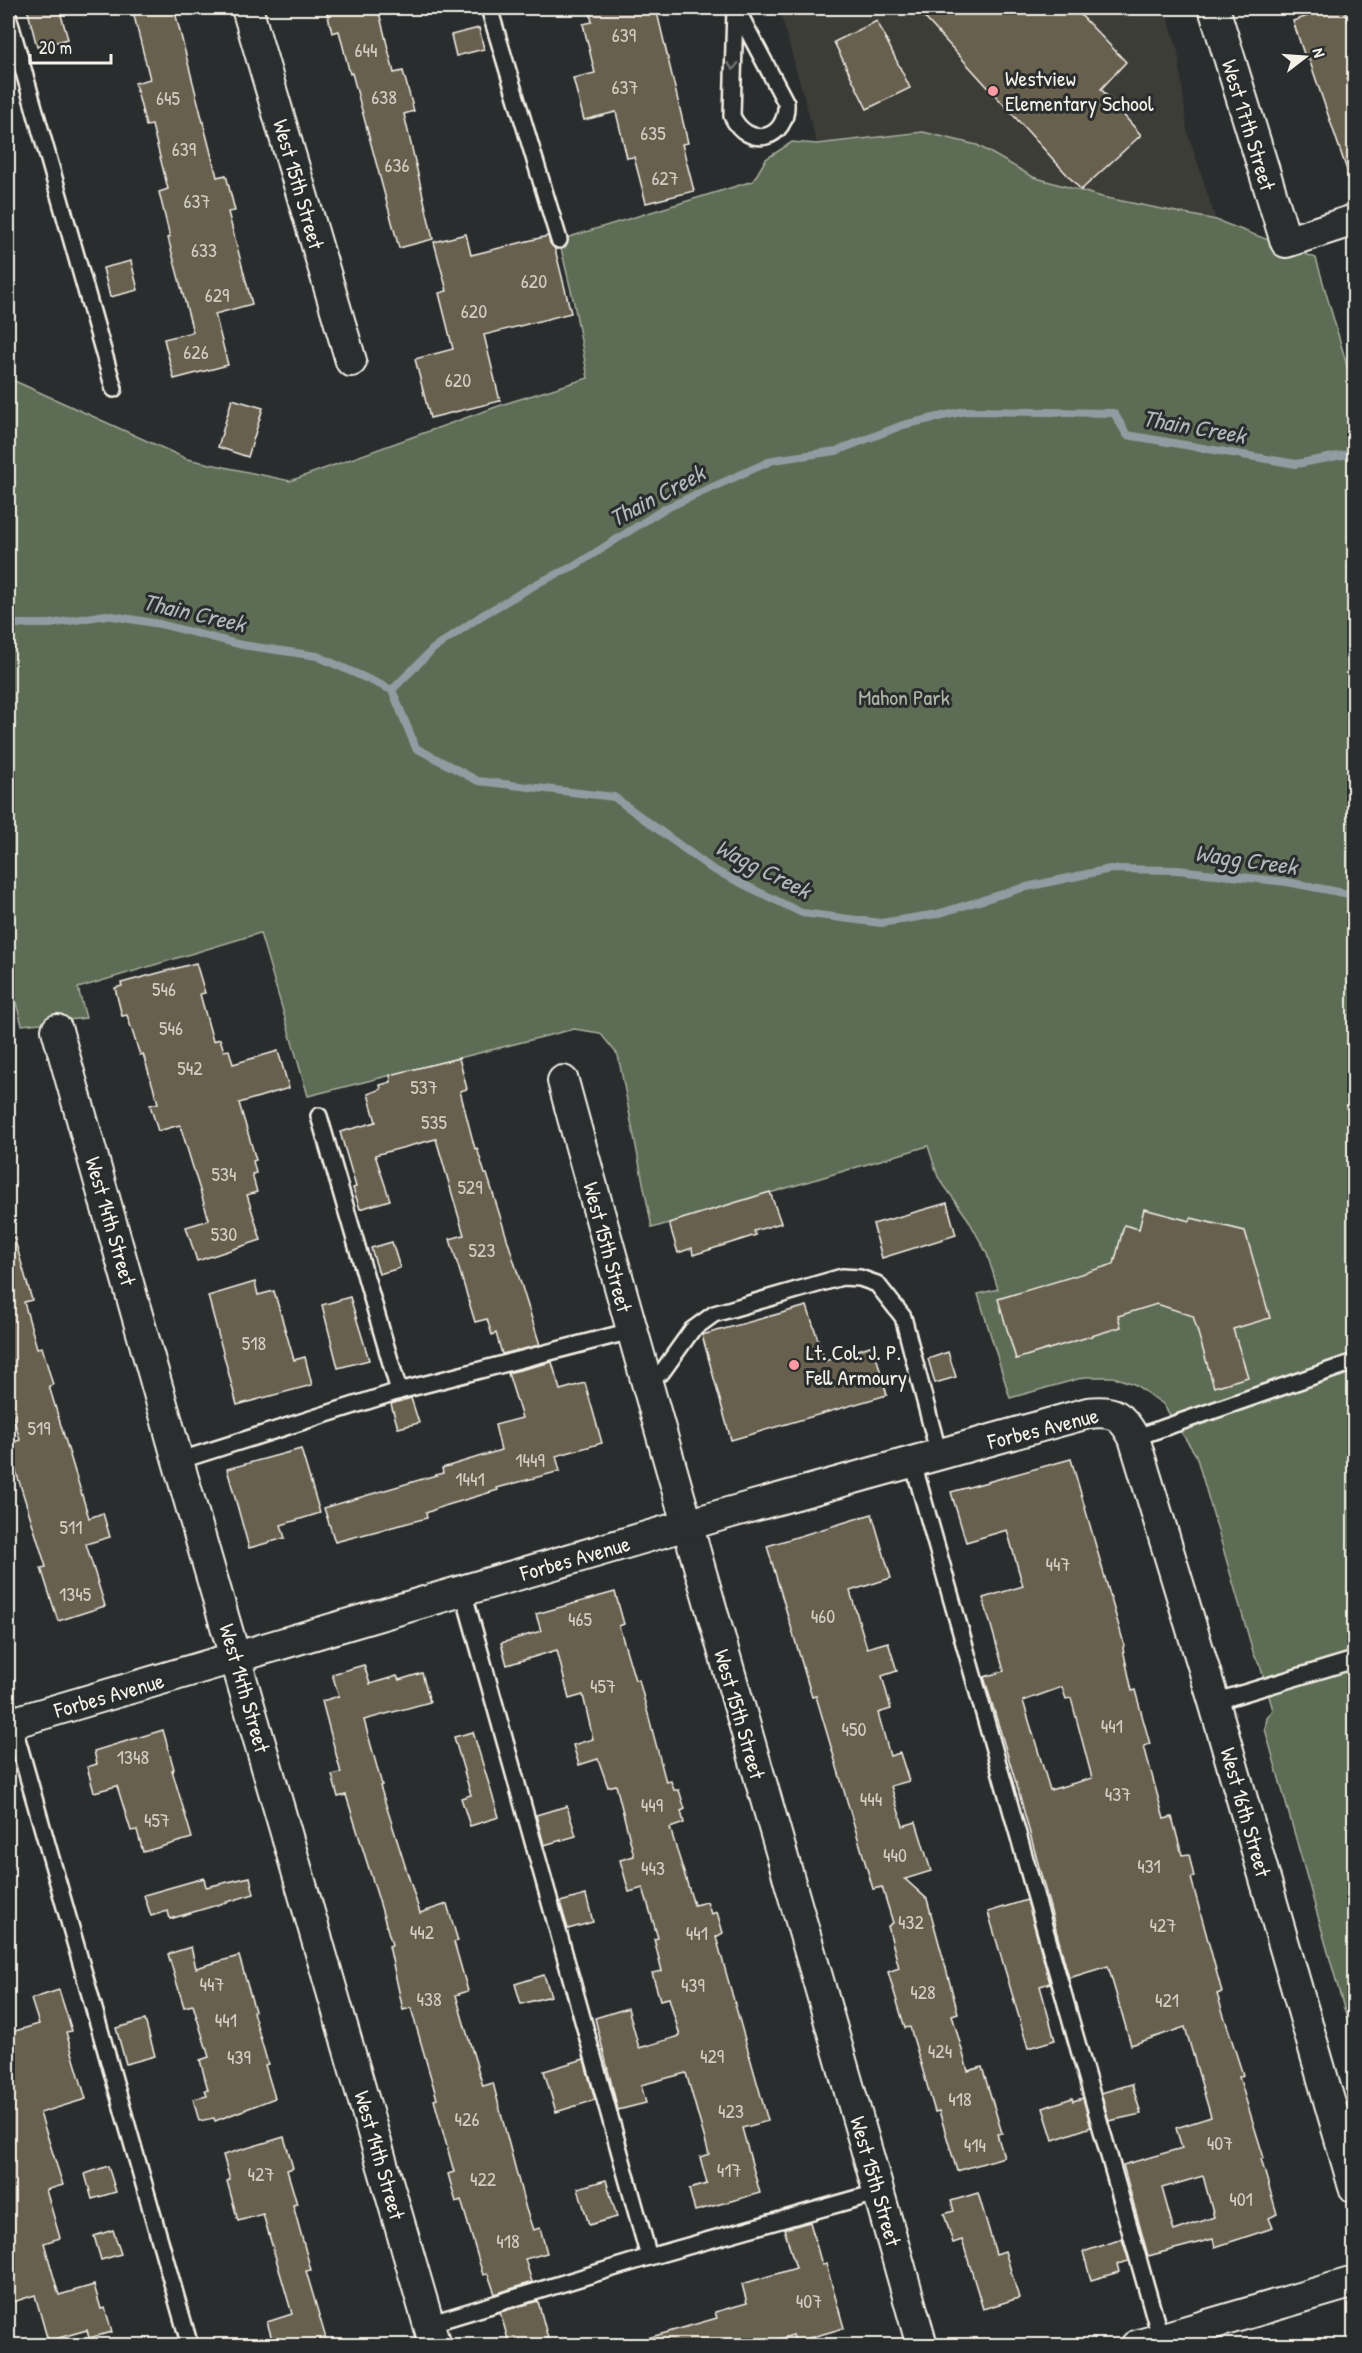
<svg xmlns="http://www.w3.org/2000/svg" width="1362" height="2353" font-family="'Patrick Hand',sans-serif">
<rect width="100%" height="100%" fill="#2a2d2e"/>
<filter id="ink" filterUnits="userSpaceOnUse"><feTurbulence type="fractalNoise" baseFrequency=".0167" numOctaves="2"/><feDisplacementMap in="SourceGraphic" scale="12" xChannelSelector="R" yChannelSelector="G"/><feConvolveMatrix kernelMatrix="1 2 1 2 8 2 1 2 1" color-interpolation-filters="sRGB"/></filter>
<g filter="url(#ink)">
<path fill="#3d3c38" d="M 779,8 L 1165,8 L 1178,51 L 1187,130 L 1216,220 L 1102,197 L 1033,177 L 923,132 L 817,144 Z"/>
<path fill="#5d6c54" stroke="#a8ae9e" stroke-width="1.5" d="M 923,132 L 977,145 L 1033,177 L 1102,197 L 1216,220 L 1316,258 L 1348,369 L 1354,367 L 1354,2044 L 1265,1729 L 1267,1718 L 1273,1710 L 1260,1665 L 1254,1655 L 1196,1455 L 1163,1404 L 1134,1384 L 1113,1377 L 1085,1377 L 1010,1398 L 978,1294 L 998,1289 L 987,1254 L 968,1219 L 938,1177 L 928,1146 L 652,1228 L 618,1055 L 600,1033 L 574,1029 L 308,1096 L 260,933 L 78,988 L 86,1018 L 22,1025 L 15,999 L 8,1002 L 8,378 L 187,459 L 290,481 L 507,403 L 588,378 L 574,303 L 559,240 L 753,181 L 766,159 L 792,142 L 817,144 Z"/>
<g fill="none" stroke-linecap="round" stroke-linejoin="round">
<g stroke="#909ca1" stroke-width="8">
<path d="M 8,624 L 50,624 L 106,615 L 160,624 L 242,645 L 317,656 L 392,690"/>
<path d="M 392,690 L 416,748 L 478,781 L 614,797 L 712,869 L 802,913 L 881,923 L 937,914 L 1022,888 L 1110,869 L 1178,870 L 1287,882 L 1354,895"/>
<path d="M 392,690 L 433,649 L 481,616 L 540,582 L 576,565 L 664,509 L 773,460 L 836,451 L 903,425 L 965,411 L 1114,413 L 1127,435 L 1296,464 L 1354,453"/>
</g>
</g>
<g fill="#686050" stroke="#f4f1e8" stroke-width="1.5" fill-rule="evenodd">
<path d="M 27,8 L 59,8 L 68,39 L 37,47 Z"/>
<path d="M 132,8 L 174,8 L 217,177 L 226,175 L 235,211 L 228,212 L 252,304 L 215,314 L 228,365 L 174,379 L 164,339 L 193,332 L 168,238 L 170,237 L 159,192 L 168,189 L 152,125 L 146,126 L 135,83 L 150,79 Z"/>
<path d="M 326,8 L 378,8 L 394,73 L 403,71 L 414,111 L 404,114 L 433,239 L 399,248 L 352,73 L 350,74 L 339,31 L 332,33 Z"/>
<path d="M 589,8 L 656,8 L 688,143 L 682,144 L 694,191 L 646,203 L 634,157 L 627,158 L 616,112 L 584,120 L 573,78 L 595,73 L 583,24 L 592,22 Z"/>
<path d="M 916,8 L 1074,8 L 1126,62 L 1101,89 L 1141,135 L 1081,190 Z"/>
<path d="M 1331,8 L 1344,8 L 1354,39 L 1354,181 L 1351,182 L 1309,59 L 1306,60 L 1293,21 Z"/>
<path d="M 877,21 L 910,88 L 867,109 L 834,42 Z"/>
<path d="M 479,28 L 484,49 L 456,56 L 451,35 Z"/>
<path d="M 466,234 L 471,255 L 548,236 L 550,243 L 555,249 L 571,313 L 484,335 L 500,401 L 430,418 L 415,359 L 453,349 L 439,293 L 447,291 L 434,242 Z"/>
<path d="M 131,261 L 138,290 L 110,297 L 103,268 Z"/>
<path d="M 232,399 L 263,408 L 248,457 L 218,447 Z"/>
<path d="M 196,963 L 205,993 L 200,994 L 213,1041 L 220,1039 L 224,1051 L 229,1050 L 233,1064 L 278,1051 L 289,1088 L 239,1103 L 256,1160 L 253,1161 L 256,1173 L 252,1174 L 257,1192 L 247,1195 L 261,1240 L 197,1261 L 186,1227 L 209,1220 L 180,1125 L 158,1131 L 150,1105 L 158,1103 L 143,1054 L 140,1055 L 127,1015 L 122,1016 L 115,988 L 122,986 L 121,983 Z"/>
<path d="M 459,1058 L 467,1089 L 460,1091 L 475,1149 L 477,1148 L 485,1174 L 487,1174 L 540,1345 L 502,1354 L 496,1333 L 492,1335 L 487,1319 L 475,1322 L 450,1239 L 464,1235 L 436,1139 L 375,1155 L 390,1200 L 360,1209 L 353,1188 L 356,1187 L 340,1132 L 376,1122 L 368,1094 L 381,1089 L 380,1085 L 391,1082 L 390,1075 Z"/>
<path d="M 770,1192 L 781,1223 L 754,1231 L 756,1235 L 693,1255 L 692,1248 L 678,1253 L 669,1223 Z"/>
<path d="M 947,1203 L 956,1235 L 882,1258 L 873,1224 Z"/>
<path d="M 1144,1209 L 1190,1221 L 1191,1218 L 1245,1231 L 1270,1318 L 1233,1329 L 1248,1377 L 1214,1387 L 1193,1316 L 1157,1304 L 1118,1316 L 1121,1327 L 1016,1359 L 998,1299 L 1114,1264 L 1124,1225 L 1139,1229 Z"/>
<path d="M 14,1237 L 32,1300 L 24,1302 L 37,1348 L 42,1347 L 53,1385 L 49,1386 L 89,1518 L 103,1513 L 110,1537 L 86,1544 L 105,1606 L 58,1621 L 41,1568 L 46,1567 L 8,1446 L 8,1444 L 20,1440 L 8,1400 L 8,1238 Z"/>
<path d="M 392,1242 L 400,1268 L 379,1274 L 371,1248 Z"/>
<path d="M 255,1282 L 258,1295 L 274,1291 L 294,1360 L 305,1357 L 312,1385 L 237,1405 L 208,1296 Z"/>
<path d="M 350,1297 L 369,1360 L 338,1368 L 322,1305 Z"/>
<path d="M 807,1306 L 825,1361 L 873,1345 L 887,1395 L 731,1440 L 702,1335 Z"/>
<path d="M 948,1352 L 956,1377 L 935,1383 L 928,1359 Z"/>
<path d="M 552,1362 L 560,1390 L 585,1383 L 602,1443 L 556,1456 L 560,1471 L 497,1488 L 498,1490 L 441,1507 L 426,1513 L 427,1518 L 335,1542 L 324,1508 L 443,1473 L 442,1468 L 501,1450 L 495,1425 L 522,1418 L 508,1373 Z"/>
<path d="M 411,1398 L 419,1423 L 398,1428 L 391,1404 Z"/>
<path d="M 301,1449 L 320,1513 L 281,1525 L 285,1538 L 249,1548 L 227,1469 Z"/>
<path d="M 1071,1459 L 1124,1644 L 1123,1649 L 1132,1691 L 1135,1690 L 1150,1744 L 1144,1746 L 1164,1819 L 1172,1817 L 1182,1855 L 1189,1854 L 1194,1877 L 1191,1878 L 1222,1992 L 1217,1994 L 1243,2075 L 1239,2077 L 1264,2158 L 1261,2159 L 1277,2214 L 1269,2218 L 1273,2228 L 1215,2247 L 1213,2239 L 1148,2256 L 1123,2165 L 1182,2148 L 1176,2128 L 1211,2117 L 1185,2027 L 1131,2045 L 1108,1966 L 1069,1978 L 1019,1793 L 984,1677 L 1004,1671 L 983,1598 L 1023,1586 L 1007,1530 L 966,1542 L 951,1492 ZM 1062,1687 L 1066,1699 L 1071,1698 L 1092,1778 L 1050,1790 L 1023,1701 ZM 1203,2176 L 1214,2217 L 1174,2231 L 1162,2188 Z"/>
<path d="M 872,1514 L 891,1578 L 850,1591 L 867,1648 L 888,1642 L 897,1671 L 882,1676 L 891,1709 L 878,1713 L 890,1756 L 900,1753 L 909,1781 L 891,1786 L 903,1826 L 916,1822 L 931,1871 L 905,1879 L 927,1899 L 958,2013 L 952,2015 L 968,2071 L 982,2067 L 1002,2133 L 997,2134 L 1004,2157 L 957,2171 L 939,2111 L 935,2112 L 910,2027 L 905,2028 L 888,1972 L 899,1968 L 888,1926 L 893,1923 L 882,1887 L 873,1889 L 816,1696 L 812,1697 L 767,1546 Z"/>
<path d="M 615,1592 L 624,1624 L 619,1626 L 635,1680 L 639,1680 L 666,1782 L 671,1781 L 674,1790 L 679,1790 L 685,1809 L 681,1811 L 684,1823 L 670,1828 L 694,1905 L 707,1902 L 711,1914 L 717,1912 L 723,1933 L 716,1937 L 768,2121 L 742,2128 L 760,2193 L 695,2211 L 689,2189 L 707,2184 L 700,2157 L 709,2154 L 686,2073 L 641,2085 L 646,2103 L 618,2110 L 595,2018 L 628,2008 L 639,2048 L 680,2036 L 669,1998 L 660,2000 L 652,1973 L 662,1971 L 654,1939 L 658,1938 L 643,1888 L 629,1892 L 620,1860 L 634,1856 L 616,1785 L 608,1787 L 598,1759 L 579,1765 L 573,1745 L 593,1739 L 583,1695 L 569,1699 L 557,1650 L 507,1665 L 501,1643 L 541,1631 L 536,1614 Z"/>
<path d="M 364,1665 L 370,1684 L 397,1676 L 399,1680 L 422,1673 L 430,1702 L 364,1720 L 382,1785 L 380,1786 L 420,1913 L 447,1904 L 458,1941 L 454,1942 L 468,1991 L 456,1995 L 463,2020 L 483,2086 L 493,2083 L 526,2209 L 533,2230 L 540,2228 L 547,2253 L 525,2259 L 532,2282 L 495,2294 L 488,2274 L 483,2275 L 461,2200 L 456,2202 L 448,2174 L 454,2172 L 434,2100 L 437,2099 L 411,2008 L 403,2010 L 389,1946 L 392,1945 L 380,1904 L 346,1795 L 338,1797 L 332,1775 L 341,1773 L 322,1701 L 339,1696 L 332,1674 Z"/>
<path d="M 163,1730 L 174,1769 L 172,1770 L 192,1838 L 143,1852 L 137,1830 L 131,1831 L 117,1786 L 94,1792 L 87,1767 L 97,1764 L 94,1751 Z"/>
<path d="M 473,1732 L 499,1817 L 470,1826 L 461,1798 L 471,1795 L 454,1737 Z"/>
<path d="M 567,1806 L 576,1836 L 544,1845 L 536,1815 Z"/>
<path d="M 250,1877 L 254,1894 L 170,1919 L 168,1911 L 151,1916 L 144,1895 L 204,1878 L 206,1887 Z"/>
<path d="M 586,1895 L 593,1922 L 568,1929 L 560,1902 Z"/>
<path d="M 1027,1900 L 1050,1983 L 1040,1986 L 1055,2040 L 1028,2048 L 988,1912 Z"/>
<path d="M 191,1947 L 196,1968 L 239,1956 L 255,2011 L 253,2012 L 268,2064 L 265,2065 L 275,2098 L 215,2121 L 214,2118 L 199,2121 L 193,2099 L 207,2096 L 205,2090 L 208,2090 L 200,2060 L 209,2057 L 193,2005 L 184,2007 L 168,1954 Z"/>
<path d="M 544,1975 L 551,1996 L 521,2004 L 515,1984 Z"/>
<path d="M 59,1990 L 72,2031 L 66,2032 L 86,2099 L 40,2113 L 63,2185 L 46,2190 L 60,2238 L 44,2243 L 59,2295 L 94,2285 L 101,2309 L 105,2308 L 112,2332 L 89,2338 L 87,2330 L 48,2341 L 35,2295 L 13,2302 L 8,2284 L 8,2033 L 39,2024 L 31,1999 Z"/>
<path d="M 145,2020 L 155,2056 L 126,2064 L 116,2028 Z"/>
<path d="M 584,2059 L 595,2100 L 556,2112 L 544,2071 Z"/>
<path d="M 1132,2084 L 1141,2114 L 1109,2121 L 1101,2093 Z"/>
<path d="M 1072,2098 L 1073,2101 L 1083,2098 L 1091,2127 L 1053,2140 L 1043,2108 Z"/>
<path d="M 284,2137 L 293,2168 L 287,2170 L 297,2204 L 293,2205 L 311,2270 L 306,2271 L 327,2342 L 315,2346 L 274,2346 L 267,2322 L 292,2314 L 263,2214 L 238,2221 L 227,2181 L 230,2180 L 223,2155 Z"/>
<path d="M 108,2166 L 116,2192 L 92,2199 L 85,2174 Z"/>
<path d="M 606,2180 L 617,2217 L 589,2225 L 578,2188 Z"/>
<path d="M 978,2193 L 996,2254 L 1005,2251 L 1019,2298 L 983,2309 L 962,2240 L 953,2243 L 944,2214 L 954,2211 L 951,2201 Z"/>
<path d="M 810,2222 L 822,2265 L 826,2264 L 844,2328 L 795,2342 L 793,2335 L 757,2346 L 645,2346 L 644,2339 L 717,2318 L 715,2312 L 747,2303 L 742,2284 L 796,2268 L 784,2229 Z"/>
<path d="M 113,2230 L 121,2254 L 101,2260 L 94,2236 Z"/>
<path d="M 1122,2239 L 1129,2261 L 1117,2264 L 1119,2272 L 1091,2280 L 1083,2252 Z"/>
<path d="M 538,2301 L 550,2346 L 510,2346 L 500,2312 Z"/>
</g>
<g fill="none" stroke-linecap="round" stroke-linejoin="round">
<g stroke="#f4f1e8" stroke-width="20">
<g id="lane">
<path d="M 489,8 L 559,240"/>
<path d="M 735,8 L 732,116 C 748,150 788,140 786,103 L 736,8"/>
<path d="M 8,16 L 114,389"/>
<path d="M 319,1116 L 399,1391"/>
<path d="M 645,1378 L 662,1372 L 692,1330 L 714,1314 L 842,1277 L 860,1278 L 877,1284 L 903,1317 L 939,1455"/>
<path d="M 1134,1438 L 1354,1362"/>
<path d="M 178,1461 L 399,1391 L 631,1331"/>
<path d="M 913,1463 L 1162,2343"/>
<path d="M 463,1591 L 649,2257"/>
<path d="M 1214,1702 L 1354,1660"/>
<path d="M 8,1707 L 190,2346"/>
<path d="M 429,2324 L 649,2257 L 880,2192"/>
</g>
</g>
<g stroke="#f4f1e8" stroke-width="34">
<g id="street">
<path d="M 247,8 L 351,361"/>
<path d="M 1214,8 L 1286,242 L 1354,220"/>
<path d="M 57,1030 L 178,1461 L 435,2346"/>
<path d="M 563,1081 C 678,1504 804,1924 922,2346"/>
<path d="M 8,1724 L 728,1513 L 1088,1413 C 1114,1410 1122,1415 1134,1438 L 1214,1702 L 1354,2187"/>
<path d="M 1136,2346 L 1354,2282"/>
</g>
</g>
<use href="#lane" stroke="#2a2d2e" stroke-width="15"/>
<use href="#street" stroke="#2a2d2e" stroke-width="30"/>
</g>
<defs><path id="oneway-chevron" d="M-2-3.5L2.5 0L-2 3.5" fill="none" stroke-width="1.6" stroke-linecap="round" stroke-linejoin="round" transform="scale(1.5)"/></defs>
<use stroke="#71726f" href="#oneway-chevron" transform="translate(733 66) rotate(91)"/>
</g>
<g fill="#ff9aa2" stroke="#2a2d2e" stroke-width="2">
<circle cx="993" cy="91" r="6"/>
<circle cx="794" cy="1365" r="6"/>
</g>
<g text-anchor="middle" stroke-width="6" stroke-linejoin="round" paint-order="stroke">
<g font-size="20" fill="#d1cdc2">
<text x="624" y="42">639</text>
<text x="366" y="57">644</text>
<text x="625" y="94">637</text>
<text x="384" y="104">638</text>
<text x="168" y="105">645</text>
<text x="653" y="140">635</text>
<text x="184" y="156">639</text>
<text x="397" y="172">636</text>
<text x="665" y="185">627</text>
<text x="197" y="208">637</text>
<text x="204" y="257">633</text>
<text x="534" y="288">620</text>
<text x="217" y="302">629</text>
<text x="474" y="318">620</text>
<text x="196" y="359">626</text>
<text x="458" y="387">620</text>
<text x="164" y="996">546</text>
<text x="171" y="1035">546</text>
<text x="190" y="1075">542</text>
<text x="424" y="1094">537</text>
<text x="434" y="1129">535</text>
<text x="224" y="1181">534</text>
<text x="470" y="1194">529</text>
<text x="224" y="1241">530</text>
<text x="482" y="1257">523</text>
<text x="254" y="1350">518</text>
<text x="39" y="1435">519</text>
<text x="530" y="1467">1449</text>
<text x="470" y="1486">1441</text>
<text x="71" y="1534">511</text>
<text x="1058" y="1571">447</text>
<text x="75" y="1601">1345</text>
<text x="823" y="1623">460</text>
<text x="580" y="1626">465</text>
<text x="603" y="1693">457</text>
<text x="1112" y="1733">441</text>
<text x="854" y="1736">450</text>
<text x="133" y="1764">1348</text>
<text x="1118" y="1801">437</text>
<text x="871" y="1806">444</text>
<text x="652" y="1812">449</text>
<text x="157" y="1827">457</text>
<text x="895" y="1862">440</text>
<text x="1149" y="1873">431</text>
<text x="653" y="1875">443</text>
<text x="911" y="1929">432</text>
<text x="1163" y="1932">427</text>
<text x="422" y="1939">442</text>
<text x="697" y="1940">441</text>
<text x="212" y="1991">447</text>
<text x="693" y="1992">439</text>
<text x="923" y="1999">428</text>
<text x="429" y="2006">438</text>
<text x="1167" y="2007">421</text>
<text x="226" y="2027">441</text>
<text x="940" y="2058">424</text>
<text x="712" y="2063">429</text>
<text x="239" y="2064">439</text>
<text x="960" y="2106">418</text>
<text x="731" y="2118">423</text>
<text x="467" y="2126">426</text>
<text x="1220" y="2150">407</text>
<text x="975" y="2152">414</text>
<text x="729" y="2177">417</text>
<text x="261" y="2181">427</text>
<text x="483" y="2186">422</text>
<text x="1241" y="2206">401</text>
<text x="508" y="2248">418</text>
<text x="809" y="2308">407</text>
</g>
<g font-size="22" fill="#f4f1e8" stroke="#2a2d2e" text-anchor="start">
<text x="1005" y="86">Westview<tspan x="1005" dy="25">Elementary School</tspan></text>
<text x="806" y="1360">Lt. Col. J. P.<tspan x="806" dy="25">Fell Armoury</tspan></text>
</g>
<g font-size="22" fill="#f4f1e8" stroke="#2a2d2e">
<text transform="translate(1249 125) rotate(73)" y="8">West 17th Street</text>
<text transform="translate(299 184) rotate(74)" y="8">West 15th Street</text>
<text transform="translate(111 1221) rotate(74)" y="8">West 14th Street</text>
<text transform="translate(608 1247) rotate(75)" y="8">West 15th Street</text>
<text transform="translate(1043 1428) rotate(-14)" y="8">Forbes Avenue</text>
<text transform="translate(575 1558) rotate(-16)" y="8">Forbes Avenue</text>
<text transform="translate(245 1688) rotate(74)" y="8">West 14th Street</text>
<text transform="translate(109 1695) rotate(-16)" y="8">Forbes Avenue</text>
<text transform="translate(740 1714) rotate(74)" y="8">West 15th Street</text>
<text transform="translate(1246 1812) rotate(74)" y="8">West 16th Street</text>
<text transform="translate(380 2155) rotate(74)" y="8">West 14th Street</text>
<text transform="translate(876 2181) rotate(74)" y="8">West 15th Street</text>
</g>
<g font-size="22" fill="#b0b5a5" stroke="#2a2d2e">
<text x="904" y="705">Mahon Park</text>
</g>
<g font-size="24" font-style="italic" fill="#b2b8b9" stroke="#2a2d2e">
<text transform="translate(1194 427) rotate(10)" y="8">Thain Creek</text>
<text transform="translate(657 496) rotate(-28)" y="8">Thain Creek</text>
<text transform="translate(194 613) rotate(13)" y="8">Thain Creek</text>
<text transform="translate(1246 860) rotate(8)" y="8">Wagg Creek</text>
<text transform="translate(763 869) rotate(27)" y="8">Wagg Creek</text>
</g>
</g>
<rect width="1362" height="2353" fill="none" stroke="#2a2d2e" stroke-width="30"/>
<rect x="15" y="15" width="1332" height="2323" fill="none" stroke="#f4f1e8" stroke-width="2" filter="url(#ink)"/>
<g transform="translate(1305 57) rotate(73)" stroke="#2a2d2e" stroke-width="4.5" paint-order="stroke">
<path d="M0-4.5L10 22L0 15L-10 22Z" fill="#f4f1e8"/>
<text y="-9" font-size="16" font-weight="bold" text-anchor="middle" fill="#f4f1e8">N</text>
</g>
<path d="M30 54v9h81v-9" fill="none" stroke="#f4f1e8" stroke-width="3"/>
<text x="39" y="54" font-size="18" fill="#f4f1e8" stroke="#2a2d2e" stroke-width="4.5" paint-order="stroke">20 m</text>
</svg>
